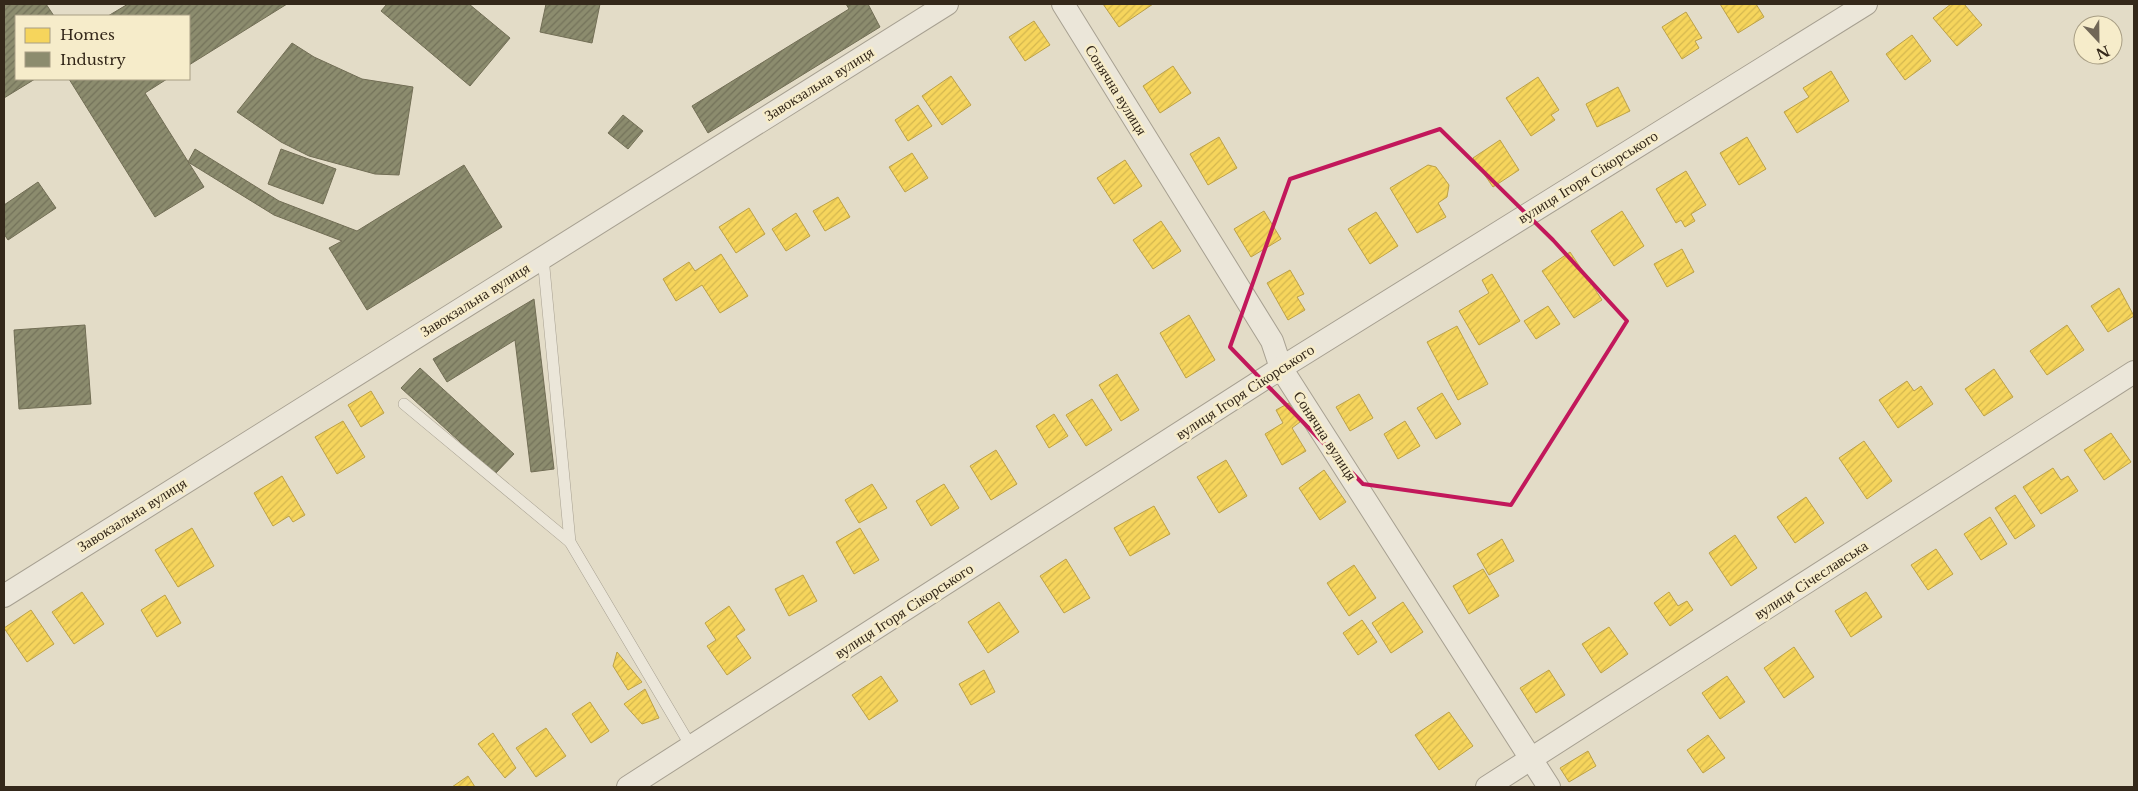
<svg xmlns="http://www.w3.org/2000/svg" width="2138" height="791" font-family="'Libre Baskerville',serif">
<defs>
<pattern id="homes-hatch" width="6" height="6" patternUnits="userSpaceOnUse" patternTransform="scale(1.25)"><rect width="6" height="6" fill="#f6d55c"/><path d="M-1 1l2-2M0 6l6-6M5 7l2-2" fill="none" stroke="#d4b74f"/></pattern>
<pattern id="industry-hatch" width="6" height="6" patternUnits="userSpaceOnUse" patternTransform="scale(1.25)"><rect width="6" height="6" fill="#8c8c6e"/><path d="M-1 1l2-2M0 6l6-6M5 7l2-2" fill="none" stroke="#73725a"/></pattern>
</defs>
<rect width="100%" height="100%" fill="#e3dcc7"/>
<g fill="url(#homes-hatch)" stroke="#bca148">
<path d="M 1103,4 L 1153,4 L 1119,27 Z"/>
<path d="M 1720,4 L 1756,4 L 1764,17 L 1738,33 Z"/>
<path d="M 1951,4 L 1964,4 L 1982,25 L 1957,46 L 1933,18 Z"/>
<path d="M 1686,12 L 1702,38 L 1695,41 L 1699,48 L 1682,59 L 1662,27 Z"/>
<path d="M 1034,21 L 1050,45 L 1025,61 L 1009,37 Z"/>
<path d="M 1912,35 L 1931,61 L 1905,80 L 1886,54 Z"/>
<path d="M 1173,66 L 1191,93 L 1160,113 L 1143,86 Z"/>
<path d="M 1831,71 L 1849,101 L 1797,133 L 1784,112 L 1809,97 L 1803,88 Z"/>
<path d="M 951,76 L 971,105 L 942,125 L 922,96 Z"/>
<path d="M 1538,77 L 1559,110 L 1551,115 L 1555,120 L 1531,136 L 1506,98 Z"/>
<path d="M 1618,87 L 1630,111 L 1597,127 L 1586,104 Z"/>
<path d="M 918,105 L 932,126 L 908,141 L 895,120 Z"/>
<path d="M 1219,137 L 1237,168 L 1208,185 L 1190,154 Z"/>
<path d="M 1747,137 L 1766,169 L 1739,185 L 1720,153 Z"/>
<path d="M 1500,140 L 1519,170 L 1493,187 L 1473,158 Z"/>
<path d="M 912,153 L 928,178 L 905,192 L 889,167 Z"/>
<path d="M 1125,160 L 1142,186 L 1114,204 L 1097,178 Z"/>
<path d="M 1428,165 L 1436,167 L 1449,185 L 1447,197 L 1438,203 L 1446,217 L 1417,233 L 1390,188 Z"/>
<path d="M 1686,171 L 1706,205 L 1691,214 L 1695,221 L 1685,227 L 1681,220 L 1676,223 L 1656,189 Z"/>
<path d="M 838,197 L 850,217 L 825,231 L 813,211 Z"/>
<path d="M 749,208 L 765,234 L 736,253 L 719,227 Z"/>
<path d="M 1264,211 L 1281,239 L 1251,257 L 1234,229 Z"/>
<path d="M 1622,211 L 1644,246 L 1614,266 L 1591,231 Z"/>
<path d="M 1376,212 L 1398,246 L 1370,264 L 1348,229 Z"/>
<path d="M 796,213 L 810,236 L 786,251 L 772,229 Z"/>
<path d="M 1161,221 L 1181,251 L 1153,269 L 1133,240 Z"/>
<path d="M 1682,249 L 1694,272 L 1667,287 L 1654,264 Z"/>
<path d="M 1570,252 L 1602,300 L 1574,318 L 1542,271 Z"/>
<path d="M 721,254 L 748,296 L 720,313 L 702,285 L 676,301 L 663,279 L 689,262 L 695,271 Z"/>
<path d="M 1290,270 L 1304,294 L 1297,297 L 1305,310 L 1288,320 L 1267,283 Z"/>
<path d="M 1492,274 L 1520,321 L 1479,345 L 1459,311 L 1489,293 L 1482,280 Z"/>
<path d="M 2119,288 L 2134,316 L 2108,332 L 2091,306 Z"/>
<path d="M 1548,306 L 1560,324 L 1536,339 L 1524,321 Z"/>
<path d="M 1189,315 L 1215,360 L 1186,378 L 1160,333 Z"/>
<path d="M 2067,325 L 2084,350 L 2047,375 L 2030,351 Z"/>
<path d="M 1457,326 L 1488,384 L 1458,400 L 1427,342 Z"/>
<path d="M 1994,369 L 2013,397 L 1984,416 L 1965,389 Z"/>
<path d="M 1117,374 L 1139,410 L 1121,421 L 1099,385 Z"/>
<path d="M 1907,381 L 1914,391 L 1921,386 L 1933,404 L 1898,428 L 1879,400 Z"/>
<path d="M 371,391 L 384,413 L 361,427 L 348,405 Z"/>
<path d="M 1442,393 L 1461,424 L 1436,439 L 1417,408 Z"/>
<path d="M 1359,394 L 1373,418 L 1350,431 L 1336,407 Z"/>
<path d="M 1092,399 L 1112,430 L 1086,446 L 1066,415 Z"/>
<path d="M 1289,403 L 1300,422 L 1292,428 L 1306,451 L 1282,465 L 1265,434 L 1283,423 L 1276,410 Z"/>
<path d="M 1054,414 L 1068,436 L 1049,448 L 1036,426 Z"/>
<path d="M 343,421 L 365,457 L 337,474 L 315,437 Z"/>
<path d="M 1405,421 L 1420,446 L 1398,459 L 1384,434 Z"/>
<path d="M 2111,433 L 2131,462 L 2104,480 L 2084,450 Z"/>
<path d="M 1864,441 L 1892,481 L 1867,499 L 1839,458 Z"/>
<path d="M 996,450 L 1017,484 L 991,500 L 970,466 Z"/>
<path d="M 1226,460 L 1247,496 L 1219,513 L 1197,477 Z"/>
<path d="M 2053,468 L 2061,480 L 2068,476 L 2078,491 L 2041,514 L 2023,487 Z"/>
<path d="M 1324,470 L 1346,502 L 1320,520 L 1299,488 Z"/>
<path d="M 282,476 L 305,515 L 293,522 L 289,516 L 273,526 L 254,493 Z"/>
<path d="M 872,484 L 887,508 L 859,523 L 845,500 Z"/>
<path d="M 944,484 L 959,508 L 931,526 L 916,501 Z"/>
<path d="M 2015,495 L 2035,526 L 2015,539 L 1995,508 Z"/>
<path d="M 1806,497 L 1824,523 L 1795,543 L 1777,517 Z"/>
<path d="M 1154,506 L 1170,534 L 1130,556 L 1114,528 Z"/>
<path d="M 1990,517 L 2007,544 L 1981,560 L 1964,534 Z"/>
<path d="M 192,528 L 214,566 L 178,587 L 155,550 Z"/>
<path d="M 860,528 L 879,560 L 854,574 L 836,542 Z"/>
<path d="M 1735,535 L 1757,568 L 1731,586 L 1709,553 Z"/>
<path d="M 1502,539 L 1514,561 L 1489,575 L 1477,554 Z"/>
<path d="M 1936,549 L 1953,574 L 1928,590 L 1911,565 Z"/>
<path d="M 1066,559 L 1090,598 L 1064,613 L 1040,576 Z"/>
<path d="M 1354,565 L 1376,598 L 1349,616 L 1327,583 Z"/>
<path d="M 1483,569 L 1499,596 L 1469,614 L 1453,586 Z"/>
<path d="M 803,575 L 817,601 L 789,616 L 775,589 Z"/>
<path d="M 82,592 L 104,624 L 74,644 L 52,612 Z"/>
<path d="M 1669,592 L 1678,606 L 1687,601 L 1693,610 L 1670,626 L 1654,603 Z"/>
<path d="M 1866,592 L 1882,617 L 1851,637 L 1835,611 Z"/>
<path d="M 165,595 L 181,623 L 157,637 L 141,610 Z"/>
<path d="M 999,602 L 1019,632 L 988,653 L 968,622 Z"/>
<path d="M 1403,602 L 1423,632 L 1391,653 L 1372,623 Z"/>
<path d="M 729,606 L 745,630 L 736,636 L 751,658 L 727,675 L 707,646 L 716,640 L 705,623 Z"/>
<path d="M 31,610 L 54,644 L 27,662 L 4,628 Z"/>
<path d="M 1362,620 L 1377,642 L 1358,655 L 1343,633 Z"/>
<path d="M 1609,627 L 1628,654 L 1601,673 L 1582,644 Z"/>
<path d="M 1794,647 L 1814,677 L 1784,698 L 1764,668 Z"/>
<path d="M 617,652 L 642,682 L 628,690 L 613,666 Z"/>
<path d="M 984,670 L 995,692 L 971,705 L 959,684 Z"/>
<path d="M 1549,670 L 1565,695 L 1536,713 L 1520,688 Z"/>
<path d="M 881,676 L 898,701 L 869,720 L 852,695 Z"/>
<path d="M 1727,676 L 1745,702 L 1720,719 L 1702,693 Z"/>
<path d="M 645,689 L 659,718 L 642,724 L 624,704 Z"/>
<path d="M 590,702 L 609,731 L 591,743 L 572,714 Z"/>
<path d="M 1449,712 L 1473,746 L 1439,770 L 1415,735 Z"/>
<path d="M 546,728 L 566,756 L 536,777 L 516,748 Z"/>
<path d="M 493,733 L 516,768 L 505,778 L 478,744 Z"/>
<path d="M 1708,735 L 1725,758 L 1703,773 L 1687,750 Z"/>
<path d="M 1588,751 L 1596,766 L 1569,782 L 1560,768 Z"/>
<path d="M 468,776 L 475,787 L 452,787 Z"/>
</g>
<g fill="url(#industry-hatch)" stroke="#726e55">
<path d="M 4,4 L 46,4 L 54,16 L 16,16 L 16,79 L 35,79 L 4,98 Z"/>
<path d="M 128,4 L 287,4 L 189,65 L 189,16 L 108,16 Z"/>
<path d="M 387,4 L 469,4 L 510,38 L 470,86 L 381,11 Z"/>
<path d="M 546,4 L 600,4 L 592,43 L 540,32 Z"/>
<path d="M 846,4 L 868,4 L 880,27 L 708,133 L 692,106 L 849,9 Z"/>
<path d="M 292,43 L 314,57 L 362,79 L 413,87 L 399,175 L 375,174 L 309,156 L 281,142 L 237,112 Z"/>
<path d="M 69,79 L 167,79 L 145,93 L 204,187 L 155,217 Z"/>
<path d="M 623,115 L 643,131 L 628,149 L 608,133 Z"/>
<path d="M 195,149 L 279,201 L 357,231 L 464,165 L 502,227 L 367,310 L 329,248 L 342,241 L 274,215 L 188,162 Z"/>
<path d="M 281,149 L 336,169 L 323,204 L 268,184 Z"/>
<path d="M 38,182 L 56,208 L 8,240 L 4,234 L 4,205 Z"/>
<path d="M 534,299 L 554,469 L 531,472 L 515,340 L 447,382 L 433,359 Z"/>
<path d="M 85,325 L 91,404 L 19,409 L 14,330 Z"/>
<path d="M 420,368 L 514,454 L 495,474 L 401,388 Z"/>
</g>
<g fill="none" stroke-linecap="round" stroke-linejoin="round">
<g stroke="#a7a091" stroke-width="12">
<g id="service">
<path d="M 543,257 L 570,542 L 692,748"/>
<path d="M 404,404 L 570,542"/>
</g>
</g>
<g stroke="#a7a091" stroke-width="24">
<g id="minor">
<path d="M 1063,4 L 1272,341 L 1281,368 L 1549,787"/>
<path d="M 4,596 L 947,4"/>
<path d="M 628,787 L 1281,368 L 1866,4"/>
<path d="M 1487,787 L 2134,372"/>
</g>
</g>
<use href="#service" stroke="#ebe6d9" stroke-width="11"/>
<use href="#minor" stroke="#ebe6d9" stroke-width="22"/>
</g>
<path fill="none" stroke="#c2185b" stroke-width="4" stroke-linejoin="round" d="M 1440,129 L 1553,240 L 1627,321 L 1511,505 L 1363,484 L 1230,347 L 1290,179 Z"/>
<g text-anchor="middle" stroke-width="5" stroke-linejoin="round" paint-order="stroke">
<g font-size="15" fill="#34281a" stroke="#f6ecca">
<text transform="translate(819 84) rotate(-32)" y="5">Завокзальна вулиця</text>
<text transform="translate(1116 90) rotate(58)" y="5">Сонячна вулиця</text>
<text transform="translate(1588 177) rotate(-32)" y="5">вулиця Ігоря Сікорського</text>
<text transform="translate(475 300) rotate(-32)" y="5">Завокзальна вулиця</text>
<text transform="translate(1245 392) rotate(-33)" y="5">вулиця Ігоря Сікорського</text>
<text transform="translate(1325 436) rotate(57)" y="5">Сонячна вулиця</text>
<text transform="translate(132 515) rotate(-32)" y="5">Завокзальна вулиця</text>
<text transform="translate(1811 580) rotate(-33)" y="5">вулиця Січеславська</text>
<text transform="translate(904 611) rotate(-33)" y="5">вулиця Ігоря Сікорського</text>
</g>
</g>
<rect width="2138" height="791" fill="none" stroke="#34281a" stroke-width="10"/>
<rect x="15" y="15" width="175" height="65" fill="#f6ecca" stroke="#a89e84"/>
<rect x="25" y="28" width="25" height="15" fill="#f6d55c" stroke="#a89e84"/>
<text x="60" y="40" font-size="15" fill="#34281a">Homes</text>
<rect x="25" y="52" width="25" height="15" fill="#8c8c6e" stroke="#a89e84"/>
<text x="60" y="65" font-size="15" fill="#34281a">Industry</text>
<g transform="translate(2098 40) rotate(158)"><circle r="24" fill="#f6ecca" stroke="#a89e84"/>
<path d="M0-4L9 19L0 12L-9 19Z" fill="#716757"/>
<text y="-8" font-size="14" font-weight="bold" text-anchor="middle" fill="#34281a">N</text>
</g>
</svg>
